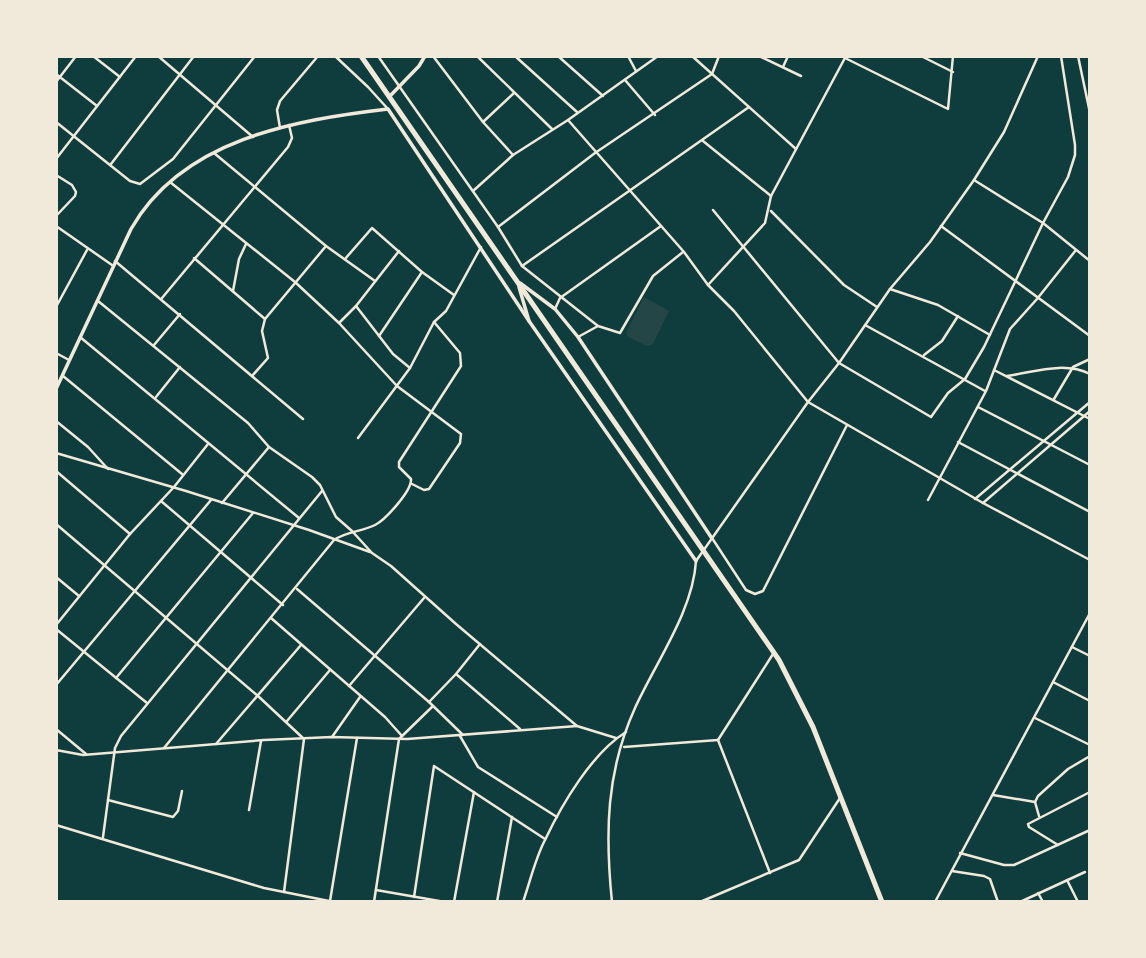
<svg xmlns="http://www.w3.org/2000/svg" width="1146" height="958" font-family="'Open Sans',sans-serif">
<rect width="100%" height="100%" fill="#0f3d3e"/>
<path fill="#244646" d="M 644,297 L 669,311 L 653,344 L 647,346 L 628,337 L 626,333 Z"/>
<g fill="none" stroke-linecap="round" stroke-linejoin="round">
<g stroke="#f1e9da" stroke-width="2.5">
<path d="M 93,56 L 120,77"/>
<path d="M 158,56 L 253,137"/>
<path d="M 335,56 L 368,87 L 388,109"/>
<path d="M 378,56 L 498,227 L 522,266 L 598,326 L 620,333 L 653,276 L 683,252"/>
<path d="M 433,56 L 483,122 L 513,155"/>
<path d="M 477,56 L 552,129"/>
<path d="M 515,56 L 577,112"/>
<path d="M 558,56 L 603,96"/>
<path d="M 628,56 L 636,71"/>
<path d="M 692,56 L 796,149"/>
<path d="M 759,56 L 801,76"/>
<path d="M 921,56 L 953,72"/>
<path d="M 1078,56 L 1090,113"/>
<path d="M 845,58 L 948,109 L 953,56"/>
<path d="M 783,67 L 788,56"/>
<path d="M 56,74 L 97,106"/>
<path d="M 625,80 L 655,115"/>
<path d="M 56,82 L 76,56"/>
<path d="M 568,120 L 684,252 L 708,285 L 734,311 L 808,402 L 983,503 L 1090,560"/>
<path d="M 56,122 L 130,181 L 140,184 L 173,159 L 255,56"/>
<path d="M 483,122 L 514,93"/>
<path d="M 280,128 L 277,110 L 280,101 L 318,56"/>
<path d="M 703,141 L 771,196"/>
<path d="M 214,153 L 326,246 L 375,281"/>
<path d="M 56,159 L 136,56"/>
<path d="M 111,164 L 194,56"/>
<path d="M 56,175 L 72,185 L 76,192 L 75,196 L 56,216"/>
<path d="M 974,180 L 1043,223 L 1090,261"/>
<path d="M 170,182 L 295,282 L 339,323 L 397,386 L 461,434 L 460,443 L 429,489 L 424,490 L 412,484"/>
<path d="M 473,191 L 513,155 L 568,120 L 658,56"/>
<path d="M 713,210 L 839,363 L 931,417 L 948,393 L 965,379 L 984,347 L 1043,223 L 1068,177 L 1075,155 L 1075,145 L 1061,56"/>
<path d="M 771,211 L 844,285 L 877,307"/>
<path d="M 56,226 L 112,265"/>
<path d="M 941,226 L 1090,336"/>
<path d="M 498,227 L 595,153 L 712,74 L 719,56"/>
<path d="M 194,258 L 265,319"/>
<path d="M 345,259 L 372,228 L 422,272 L 454,295"/>
<path d="M 115,261 L 303,419"/>
<path d="M 522,266 L 749,107"/>
<path d="M 708,285 L 765,223 L 771,196 L 846,56"/>
<path d="M 890,289 L 938,305 L 990,335"/>
<path d="M 233,291 L 239,259 L 246,244"/>
<path d="M 162,298 L 288,147 L 292,138 L 289,125"/>
<path d="M 98,301 L 248,423 L 269,447 L 312,477 L 320,485 L 336,517 L 352,531 L 372,553 L 391,566 L 456,624 L 577,726 L 616,738"/>
<path d="M 356,306 L 393,354 L 410,368"/>
<path d="M 56,307 L 87,250"/>
<path d="M 555,309 L 560,298 L 661,226"/>
<path d="M 339,323 L 356,306 L 399,251"/>
<path d="M 865,325 L 985,391"/>
<path d="M 379,336 L 422,272"/>
<path d="M 80,337 L 299,518"/>
<path d="M 578,337 L 598,326"/>
<path d="M 154,345 L 180,314"/>
<path d="M 56,353 L 69,360"/>
<path d="M 924,355 L 942,341 L 958,316"/>
<path d="M 994,370 L 1090,419"/>
<path d="M 63,376 L 182,474"/>
<path d="M 252,376 L 268,358 L 262,331 L 265,319 L 326,246"/>
<path d="M 1007,376 C 1035,372 1064,361 1090,374"/>
<path d="M 156,397 L 180,367"/>
<path d="M 1054,399 L 1073,367 L 1090,359"/>
<path d="M 978,407 L 1090,465"/>
<path d="M 56,421 L 88,447 L 108,469"/>
<path d="M 358,438 L 410,368 L 434,322 L 446,311 L 481,247"/>
<path d="M 958,442 L 1090,512"/>
<path d="M 56,453 L 186,491 L 309,530 L 370,552"/>
<path d="M 56,471 L 130,534"/>
<path d="M 975,499 L 1090,402"/>
<path d="M 928,500 L 986,391 L 1010,329 L 1037,299 L 1076,250"/>
<path d="M 161,501 L 283,605"/>
<path d="M 222,503 L 269,447"/>
<path d="M 983,503 L 1090,411"/>
<path d="M 56,524 L 258,696 L 304,739 L 284,892"/>
<path d="M 712,538 L 746,590 L 755,594 L 763,591 L 847,425"/>
<path d="M 56,577 L 79,596"/>
<path d="M 297,589 L 429,702 L 463,735"/>
<path d="M 271,618 L 385,717 L 402,736"/>
<path d="M 56,625 L 130,534 L 174,487 L 208,444"/>
<path d="M 56,629 L 147,703"/>
<path d="M 1072,647 L 1090,656"/>
<path d="M 456,674 L 520,729"/>
<path d="M 116,678 L 253,513"/>
<path d="M 1053,682 L 1090,701"/>
<path d="M 56,685 L 211,500"/>
<path d="M 349,686 L 424,598"/>
<path d="M 429,702 L 456,674 L 480,644"/>
<path d="M 1035,718 L 1090,745"/>
<path d="M 287,721 L 330,670"/>
<path d="M 56,729 L 86,754"/>
<path d="M 460,736 L 478,767 L 557,817"/>
<path d="M 332,737 L 360,697"/>
<path d="M 718,740 L 770,873"/>
<path d="M 718,740 L 773,654"/>
<path d="M 216,744 L 301,645"/>
<path d="M 624,747 L 718,740"/>
<path d="M 164,748 L 334,540 C 347,531 361,532 375,525 C 385,520 412,491 411,479 L 399,467 L 399,462 L 461,366 L 460,353 L 434,322"/>
<path d="M 56,750 L 83,755 L 264,740 L 332,737 L 407,739 L 577,726"/>
<path d="M 993,795 L 1035,802"/>
<path d="M 108,800 L 173,817 L 178,811 L 182,791"/>
<path d="M 249,810 L 261,741"/>
<path d="M 1039,816 L 1035,802 L 1038,796 L 1068,769 L 1090,756"/>
<path d="M 56,825 L 264,888 L 334,902"/>
<path d="M 103,837 L 115,748 L 121,736 L 322,491"/>
<path d="M 1058,845 L 1029,827 L 1028,824 L 1090,792"/>
<path d="M 960,853 L 1004,865 L 1014,865 L 1090,830"/>
<path d="M 952,871 L 984,876 L 990,879 L 998,902"/>
<path d="M 1067,880 L 1078,902"/>
<path d="M 376,890 L 445,902"/>
<path d="M 1038,893 L 1043,902"/>
<path d="M 414,897 L 434,766 L 545,839"/>
<path d="M 330,901 L 357,738"/>
<path d="M 374,902 L 399,739 L 433,706"/>
<path d="M 454,902 L 474,792"/>
<path d="M 497,902 L 512,817"/>
<path d="M 523,902 C 530,882 535,859 545,840 C 562,804 592,753 626,732"/>
<path d="M 612,902 C 605,833 606,772 635,708 C 656,662 693,611 696,561 L 808,402 L 839,363 L 890,289 L 930,242 L 974,180 L 1004,132 L 1038,56"/>
<path d="M 700,902 L 799,860 L 840,798"/>
<path d="M 935,902 L 1090,613"/>
<path d="M 1020,902 L 1085,872"/>
</g>
<g stroke="#f1e9da" stroke-width="3.5">
<path d="M 390,96 L 419,66 L 425,56"/>
<path d="M 520,283 L 555,309 L 578,337 L 711,537"/>
<path d="M 519,287 L 529,321 L 696,561"/>
<path d="M 56,389 L 131,229 C 182,139 295,120 388,109 L 529,321"/>
</g>
<path stroke="#f1e9da" stroke-width="5" d="M 361,56 L 779,660 L 813,727 L 882,902"/>
</g>
<rect width="1146" height="958" fill="none" stroke="#f1e9da" stroke-width="116"/>
</svg>
